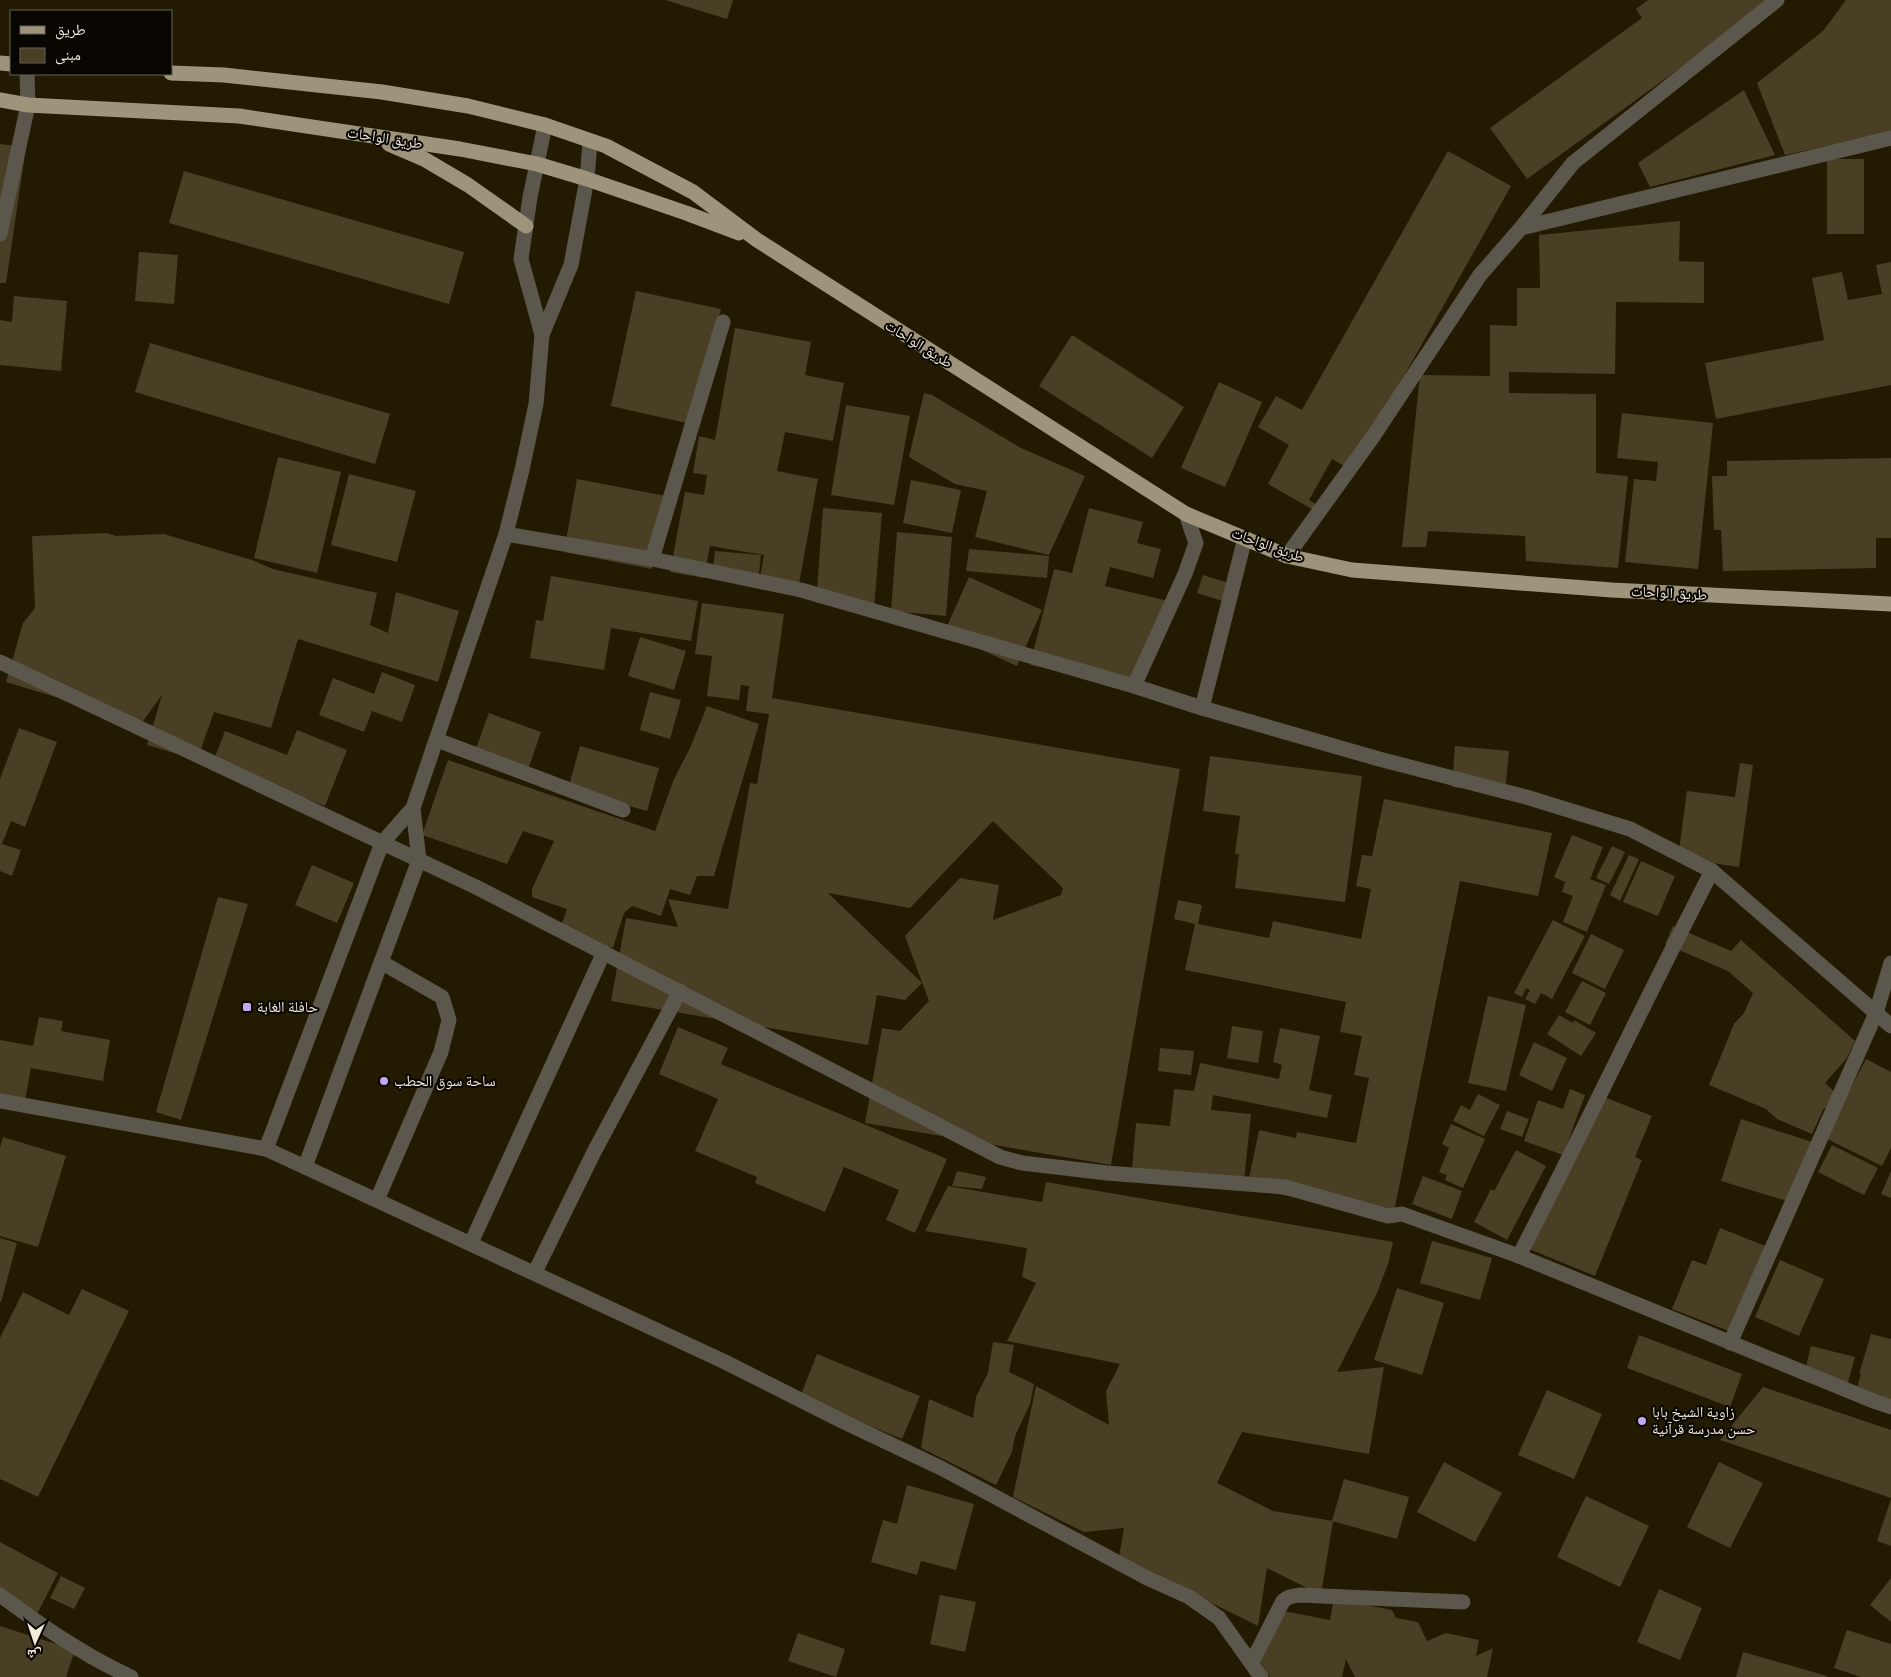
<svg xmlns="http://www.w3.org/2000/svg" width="1891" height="1677" font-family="Georgia,'Noto Naskh Arabic',serif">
<rect width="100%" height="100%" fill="#231a02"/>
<g fill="#493f25">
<path d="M 665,0 L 733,0 L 727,19 Z"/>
<path d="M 1648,0 L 1774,0 L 1527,179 L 1490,128 L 1642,18 L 1636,9 Z"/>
<path d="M 1846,0 L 1891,0 L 1891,132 L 1785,155 L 1757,83 L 1823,31 Z"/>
<path d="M 1744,90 L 1775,155 L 1650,187 L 1638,163 Z"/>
<path d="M 0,144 L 26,147 L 6,283 L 0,283 Z"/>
<path d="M 1448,151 L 1511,186 L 1351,470 L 1332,459 L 1309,500 L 1321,507 L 1317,512 L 1268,484 L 1289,445 L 1258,427 L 1276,396 L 1302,410 Z"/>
<rect x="1827" y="159" width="37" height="75"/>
<path d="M 184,171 L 464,252 L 449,304 L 169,223 Z"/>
<path d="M 1680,221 L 1679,261 L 1704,262 L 1704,303 L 1616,302 L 1615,374 L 1509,372 L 1509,393 L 1596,394 L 1596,473 L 1628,476 L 1618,568 L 1526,561 L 1525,536 L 1428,531 L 1426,547 L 1402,547 L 1420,375 L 1490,376 L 1490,325 L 1517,326 L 1517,288 L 1540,288 L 1539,235 Z"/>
<path d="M 139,252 L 178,255 L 174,304 L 135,301 Z"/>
<path d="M 1891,262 L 1891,385 L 1716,419 L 1705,363 L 1824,340 L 1812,278 L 1842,272 L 1848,300 L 1882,294 L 1876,265 Z"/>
<path d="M 636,291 L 721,309 L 691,424 L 611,406 Z"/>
<path d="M 14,296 L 67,301 L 61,371 L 0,365 L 0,320 L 12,322 Z"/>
<path d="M 735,328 L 811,342 L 805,375 L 844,383 L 833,441 L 785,432 L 777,471 L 818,479 L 797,595 L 758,588 L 764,555 L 710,546 L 704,578 L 670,572 L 685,492 L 704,495 L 707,475 L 693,473 L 699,436 L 715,440 Z"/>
<path d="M 1072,335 L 1184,407 L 1152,458 L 1039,386 Z"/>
<path d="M 150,343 L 390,414 L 375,464 L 135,392 Z"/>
<path d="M 1219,382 L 1262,402 L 1225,487 L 1181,468 Z"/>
<path d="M 924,393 L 932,395 L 1021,448 L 1085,476 L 1049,555 L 975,537 L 987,491 L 955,484 L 909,457 Z"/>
<path d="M 846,405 L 910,416 L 894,505 L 831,495 Z"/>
<path d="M 1622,413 L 1713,423 L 1698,569 L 1625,562 L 1634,479 L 1656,481 L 1658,462 L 1617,458 Z"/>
<path d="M 278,457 L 341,472 L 317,573 L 254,558 Z"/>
<path d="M 1891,458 L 1891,538 L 1876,538 L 1876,568 L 1723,571 L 1721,530 L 1714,530 L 1712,476 L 1727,476 L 1727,461 Z"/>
<path d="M 349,474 L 416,491 L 397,562 L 331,545 Z"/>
<path d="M 577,479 L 666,496 L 652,569 L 564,552 Z"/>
<path d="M 911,480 L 961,490 L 952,533 L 903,523 Z"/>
<path d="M 823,508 L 882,513 L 874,608 L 816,603 Z"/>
<path d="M 1089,508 L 1143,522 L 1137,543 L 1161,549 L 1153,578 L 1110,567 L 1105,586 L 1168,601 L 1154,654 L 1142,650 L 1133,685 L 1030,665 L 1054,569 L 1072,573 Z"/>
<path d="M 897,532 L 952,537 L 946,616 L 891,611 Z"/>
<path d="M 107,533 L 116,536 L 164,534 L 252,560 L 273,569 L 377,593 L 370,625 L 388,633 L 396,592 L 459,611 L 438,682 L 298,639 L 271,728 L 214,712 L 197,760 L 147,745 L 162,695 L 135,732 L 115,715 L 6,682 L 23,623 L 35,608 L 32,536 Z"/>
<path d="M 969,549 L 1049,556 L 1047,578 L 966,571 Z"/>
<path d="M 715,551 L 761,555 L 758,582 L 712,578 Z"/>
<path d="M 1203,575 L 1232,584 L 1226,602 L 1197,593 Z"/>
<path d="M 551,576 L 698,601 L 691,641 L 611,628 L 604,670 L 530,658 L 536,620 L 543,621 Z"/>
<path d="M 969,577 L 1042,610 L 1017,666 L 944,633 Z"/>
<path d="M 702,603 L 784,614 L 772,698 L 1180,769 L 1111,1165 L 865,1123 L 882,1028 L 900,1031 L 929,1001 L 905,936 L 960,878 L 999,885 L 993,920 L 1061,895 L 1063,888 L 993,821 L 910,908 L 828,893 L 922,983 L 905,1000 L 877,995 L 868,1045 L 611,1001 L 626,918 L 678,927 L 668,899 L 728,909 L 750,783 L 757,784 L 769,714 L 746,711 L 749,686 L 741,685 L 739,700 L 707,696 L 712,656 L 695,654 Z"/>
<path d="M 640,637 L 686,651 L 674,690 L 628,676 Z"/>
<path d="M 382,672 L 415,685 L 402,722 L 372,711 L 364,732 L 319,715 L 333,678 L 374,694 Z"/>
<path d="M 650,692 L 681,700 L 670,739 L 640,730 Z"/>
<path d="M 707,706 L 759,724 L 714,876 L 697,876 L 690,895 L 670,889 L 661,916 L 632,906 L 624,913 L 613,948 L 560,929 L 567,909 L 532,897 L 532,889 L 554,841 L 523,831 L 507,864 L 422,835 L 448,760 L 655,831 L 674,779 L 690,748 Z"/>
<path d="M 489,713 L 541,732 L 528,770 L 475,751 Z"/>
<path d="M 19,728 L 57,742 L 25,827 L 11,821 L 2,844 L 21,850 L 12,876 L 0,871 L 0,779 Z"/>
<path d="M 297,730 L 347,750 L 325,806 L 213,762 L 225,731 L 287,755 Z"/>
<path d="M 580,746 L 659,768 L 647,811 L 568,789 Z"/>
<path d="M 1455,746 L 1509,751 L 1505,792 L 1452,787 Z"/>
<path d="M 1210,756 L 1362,776 L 1345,902 L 1235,888 L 1239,854 L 1235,854 L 1240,816 L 1203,811 Z"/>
<path d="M 1740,763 L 1753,765 L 1739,867 L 1678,858 L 1687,791 L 1735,797 Z"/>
<path d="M 1384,799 L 1552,833 L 1538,896 L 1460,881 L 1394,1212 L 1303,1199 L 1247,1188 L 1259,1130 L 1296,1138 L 1297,1132 L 1356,1143 L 1369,1078 L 1354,1075 L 1362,1036 L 1340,1032 L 1346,1002 L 1185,970 L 1195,924 L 1174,919 L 1178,900 L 1202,905 L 1198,924 L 1269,938 L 1273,921 L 1361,939 L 1371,889 L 1356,886 L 1362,855 L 1372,856 Z"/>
<path d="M 1572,835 L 1603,847 L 1590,879 L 1606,885 L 1587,932 L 1563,922 L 1573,896 L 1562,892 L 1565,882 L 1554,877 Z"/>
<path d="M 1612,846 L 1625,852 L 1609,884 L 1596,878 Z"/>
<path d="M 1629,855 L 1639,859 L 1620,901 L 1610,895 Z"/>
<path d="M 1641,861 L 1675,876 L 1658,916 L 1623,902 Z"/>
<path d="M 312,865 L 354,883 L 337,923 L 295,905 Z"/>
<path d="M 218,897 L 248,904 L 181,1120 L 156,1112 Z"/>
<path d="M 1553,920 L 1585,936 L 1552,999 L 1541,993 L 1535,1004 L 1525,999 L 1530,990 L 1526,988 L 1522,997 L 1514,993 Z"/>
<path d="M 1673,926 L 1731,951 L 1741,940 L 1855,1041 L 1847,1058 L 1825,1083 L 1837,1094 L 1830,1110 L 1824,1108 L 1812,1134 L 1777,1119 L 1766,1109 L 1709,1085 L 1734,1024 L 1744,1013 L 1753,993 L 1728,971 L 1665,944 Z"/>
<path d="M 1591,934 L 1624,950 L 1605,989 L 1572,973 Z"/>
<path d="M 1582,981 L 1606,993 L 1590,1025 L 1565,1012 Z"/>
<path d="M 1488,996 L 1526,1005 L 1506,1091 L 1468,1083 Z"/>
<path d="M 1559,1015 L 1573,1023 L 1574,1020 L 1596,1033 L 1581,1056 L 1547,1034 Z"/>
<path d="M 39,1017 L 63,1021 L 61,1031 L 110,1040 L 103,1081 L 31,1068 L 23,1111 L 0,1107 L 0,1040 L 33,1046 Z"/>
<path d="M 1232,1026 L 1263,1031 L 1258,1063 L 1227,1058 Z"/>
<path d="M 678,1027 L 728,1048 L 721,1064 L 947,1159 L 915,1233 L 886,1220 L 899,1190 L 844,1167 L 825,1212 L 755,1183 L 757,1177 L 695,1151 L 718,1099 L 659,1074 Z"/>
<path d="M 1280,1028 L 1320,1036 L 1309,1090 L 1332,1095 L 1327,1118 L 1213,1095 L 1211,1110 L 1251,1114 L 1243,1190 L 1131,1180 L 1136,1123 L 1170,1126 L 1174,1089 L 1194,1091 L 1200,1063 L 1279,1079 L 1282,1065 L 1273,1062 Z"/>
<path d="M 1534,1042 L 1567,1058 L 1552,1091 L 1519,1075 Z"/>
<path d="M 1160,1048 L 1194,1051 L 1191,1075 L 1158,1071 Z"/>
<path d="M 1866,1059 L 1891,1072 L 1891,1148 L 1882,1166 L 1825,1138 Z"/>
<path d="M 1570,1089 L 1585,1095 L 1563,1155 L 1524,1141 L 1538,1100 L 1563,1109 Z"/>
<path d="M 1594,1093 L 1652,1116 L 1635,1157 L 1642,1160 L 1595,1276 L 1529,1249 Z"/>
<path d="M 1478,1094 L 1500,1105 L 1484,1136 L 1453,1121 L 1461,1105 L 1470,1110 Z"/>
<path d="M 1507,1111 L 1529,1119 L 1522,1137 L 1500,1129 Z"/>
<path d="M 1741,1119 L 1812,1142 L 1799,1182 L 1794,1180 L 1787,1201 L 1721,1181 Z"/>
<path d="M 1451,1124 L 1485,1139 L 1463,1188 L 1445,1180 L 1447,1175 L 1439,1172 L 1449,1148 L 1442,1144 Z"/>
<path d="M 3,1137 L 66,1156 L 38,1247 L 0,1236 L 0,1148 Z"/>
<path d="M 1832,1145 L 1878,1168 L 1864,1195 L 1818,1172 Z"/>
<path d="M 1516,1150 L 1546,1166 L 1507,1240 L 1474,1222 L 1491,1189 L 1494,1191 Z"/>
<path d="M 957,1171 L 986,1177 L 982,1189 L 952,1186 Z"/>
<path d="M 1891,1171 L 1891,1198 L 1881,1194 Z"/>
<path d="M 1423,1176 L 1462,1191 L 1452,1219 L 1412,1204 Z"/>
<path d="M 1046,1182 L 1393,1242 L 1388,1264 L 1377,1293 L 1337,1372 L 1384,1367 L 1369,1454 L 1242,1432 L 1217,1483 L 1273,1511 L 1333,1521 L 1321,1595 L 1267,1568 L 1258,1626 L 1119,1557 L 1124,1528 L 1084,1532 L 1013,1497 L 1036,1386 L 1109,1425 L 1106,1391 L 1120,1364 L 1007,1341 L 1036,1283 L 1022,1277 L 1027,1248 L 925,1231 L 948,1186 L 1042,1202 Z"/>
<path d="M 1720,1228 L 1768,1247 L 1734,1333 L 1672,1309 L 1692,1260 L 1706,1265 Z"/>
<path d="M 0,1238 L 17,1243 L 1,1302 L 0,1302 Z"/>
<path d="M 1432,1241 L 1492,1258 L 1480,1300 L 1420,1283 Z"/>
<path d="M 1780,1260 L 1824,1279 L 1799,1336 L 1755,1317 Z"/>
<path d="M 1397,1288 L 1444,1303 L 1422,1375 L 1374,1360 Z"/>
<path d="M 82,1289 L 129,1311 L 38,1497 L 0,1479 L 0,1338 L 23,1292 L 69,1315 Z"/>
<path d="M 1871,1334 L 1891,1339 L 1891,1401 L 1856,1391 L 1861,1374 L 1859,1374 Z"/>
<path d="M 1639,1335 L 1742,1374 L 1730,1407 L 1627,1368 Z"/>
<path d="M 993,1342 L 1014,1345 L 1009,1372 L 1034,1384 L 1030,1404 L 1015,1436 L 1012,1452 L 996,1485 L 921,1448 L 929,1399 L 973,1418 L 976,1397 L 988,1373 Z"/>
<path d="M 1811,1346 L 1855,1357 L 1847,1386 L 1804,1375 Z"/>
<path d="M 817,1354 L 920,1396 L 902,1439 L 800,1397 Z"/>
<path d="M 1763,1387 L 1891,1430 L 1891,1498 L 1720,1440 Z"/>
<path d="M 1547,1390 L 1602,1414 L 1574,1479 L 1518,1455 Z"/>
<path d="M 1444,1462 L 1502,1493 L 1475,1542 L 1417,1512 Z"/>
<path d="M 1719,1462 L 1763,1483 L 1730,1548 L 1687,1527 Z"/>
<path d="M 1344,1479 L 1409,1497 L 1397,1539 L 1332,1521 Z"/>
<path d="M 907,1485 L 974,1504 L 956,1570 L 921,1561 L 917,1575 L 871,1562 L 883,1520 L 897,1524 Z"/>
<path d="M 1586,1496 L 1649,1526 L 1620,1587 L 1557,1557 Z"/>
<path d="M 1891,1499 L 1891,1546 L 1877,1541 Z"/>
<path d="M 0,1542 L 58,1573 L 34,1620 L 0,1602 Z"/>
<path d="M 61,1576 L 85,1588 L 74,1609 L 50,1598 Z"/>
<path d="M 1891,1578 L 1891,1622 L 1870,1605 Z"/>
<path d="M 1659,1589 L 1702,1608 L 1680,1660 L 1637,1642 Z"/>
<path d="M 940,1595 L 976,1602 L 965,1652 L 930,1644 Z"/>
<path d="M 1334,1599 L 1392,1610 L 1396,1618 L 1418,1622 L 1427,1641 L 1446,1633 L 1479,1640 L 1476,1656 L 1493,1648 L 1487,1677 L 1355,1677 L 1346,1659 L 1342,1677 L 1270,1677 L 1256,1656 L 1283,1611 L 1330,1620 Z"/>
<path d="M 0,1626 L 75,1650 L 66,1677 L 0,1677 Z"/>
<path d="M 1847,1630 L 1891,1644 L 1891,1677 L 1861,1677 L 1834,1668 Z"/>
<path d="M 798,1633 L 845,1649 L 836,1677 L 788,1661 Z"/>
<path d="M 1743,1652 L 1827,1676 L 1826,1677 L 1736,1677 Z"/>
</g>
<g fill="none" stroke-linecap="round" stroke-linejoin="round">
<g stroke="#5c574c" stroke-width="15">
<path d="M 377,1200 L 441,1052 L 449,1020 L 442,997 L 381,962"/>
<path d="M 471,1243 L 604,952"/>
</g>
<g stroke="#5c574c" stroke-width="15">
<path d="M 1521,228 L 1891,138"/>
<path d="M 0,234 L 28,105 L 27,74"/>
<path d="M 542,335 L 521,259 L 530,197 L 545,125"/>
<path d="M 506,534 L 652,559 L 801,590 L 1134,686 L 1202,708 L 1379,759 L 1526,797 L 1630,829 L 1712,871 L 1891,1026"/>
<path d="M 1287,556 L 1372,438 L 1480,275 L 1521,228 L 1573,163 L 1777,0"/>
<path d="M 652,559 L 723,322"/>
<path d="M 0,662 L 478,888 L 1000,1157 L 1022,1163 L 1107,1173 L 1285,1187 L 1388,1216 L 1402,1214 L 1519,1256 L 1876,1402 L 1891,1407"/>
<path d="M 1134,686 L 1185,574 L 1196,543 L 1186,514"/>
<path d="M 1202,708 L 1245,538"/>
<path d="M 437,740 L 623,810"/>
<path d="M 0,1101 L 266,1149 L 305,1167 L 723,1361 L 842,1421 L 941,1468 L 1147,1578 L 1189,1597 L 1219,1618 L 1261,1677"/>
<path d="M 266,1149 L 382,843 L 413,808 L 506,534 L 522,470 L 536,404 L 542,335 L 571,265 L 587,179 L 590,142"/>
<path d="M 305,1167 L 419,860 L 413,808"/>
<path d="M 1519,1256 C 1585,1128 1646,998 1712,871"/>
<path d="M 535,1272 L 594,1152 L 680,991"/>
<path d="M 1730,1343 L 1876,1013 L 1891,963"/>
<path d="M 0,1595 C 42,1626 83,1655 131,1677"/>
<path d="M 1252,1662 L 1283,1601 L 1289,1597 L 1299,1595 L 1463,1602"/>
</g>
<g stroke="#9e947c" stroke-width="15">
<path d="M 0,63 L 11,64"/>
<path d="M 171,73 L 224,75 L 382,92 L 468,106 L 545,125 L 606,146 L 693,192 L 757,240 L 1186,514 L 1287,556 L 1352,570 L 1612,590 L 1891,604"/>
<path d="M 0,100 L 28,105 L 239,116 L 460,149 L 537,164 L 587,179 L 686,213 L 739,233"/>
<path d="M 389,144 L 424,159 L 468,185 L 526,226"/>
</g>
</g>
<g fill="#c1a8f3" stroke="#090601" stroke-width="2">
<rect x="242" y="1002" width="10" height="10" rx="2.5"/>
<circle cx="384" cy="1081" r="5"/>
<circle cx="1642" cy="1421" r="5"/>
</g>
<g text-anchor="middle" stroke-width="4" stroke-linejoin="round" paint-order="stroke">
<g font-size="15" fill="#f1ebdc" stroke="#090601">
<text transform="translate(385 138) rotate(9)" y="5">طريق الواحات</text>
<text transform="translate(919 344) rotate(32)" y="5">طريق الواحات</text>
<text transform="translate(1268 545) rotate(20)" y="5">طريق الواحات</text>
<text transform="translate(1669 593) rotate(3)" y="5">طريق الواحات</text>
</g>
<g font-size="15" fill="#f1ebdc" stroke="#090601" text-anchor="start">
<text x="257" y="1012">حافلة الغابة</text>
<text x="394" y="1086">ساحة سوق الحطب</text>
<text x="1652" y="1417">زاوية الشيخ بابا<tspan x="1652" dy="17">حسن مدرسة قرآنية</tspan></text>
</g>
</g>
<rect x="10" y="10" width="162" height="65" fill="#090601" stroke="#666259"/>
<rect x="20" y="26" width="25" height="8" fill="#9e947c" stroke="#666259"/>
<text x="55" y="35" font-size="15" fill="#f1ebdc">طريق</text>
<rect x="20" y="48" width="25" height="15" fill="#493f25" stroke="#666259"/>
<text x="55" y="60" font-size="15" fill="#f1ebdc">مبنى</text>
<g transform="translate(35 1642) rotate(183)" stroke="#090601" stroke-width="4" paint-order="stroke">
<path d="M0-4L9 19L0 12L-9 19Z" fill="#f1ebdc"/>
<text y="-8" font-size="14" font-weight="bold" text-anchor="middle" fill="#f1ebdc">ش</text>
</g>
</svg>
